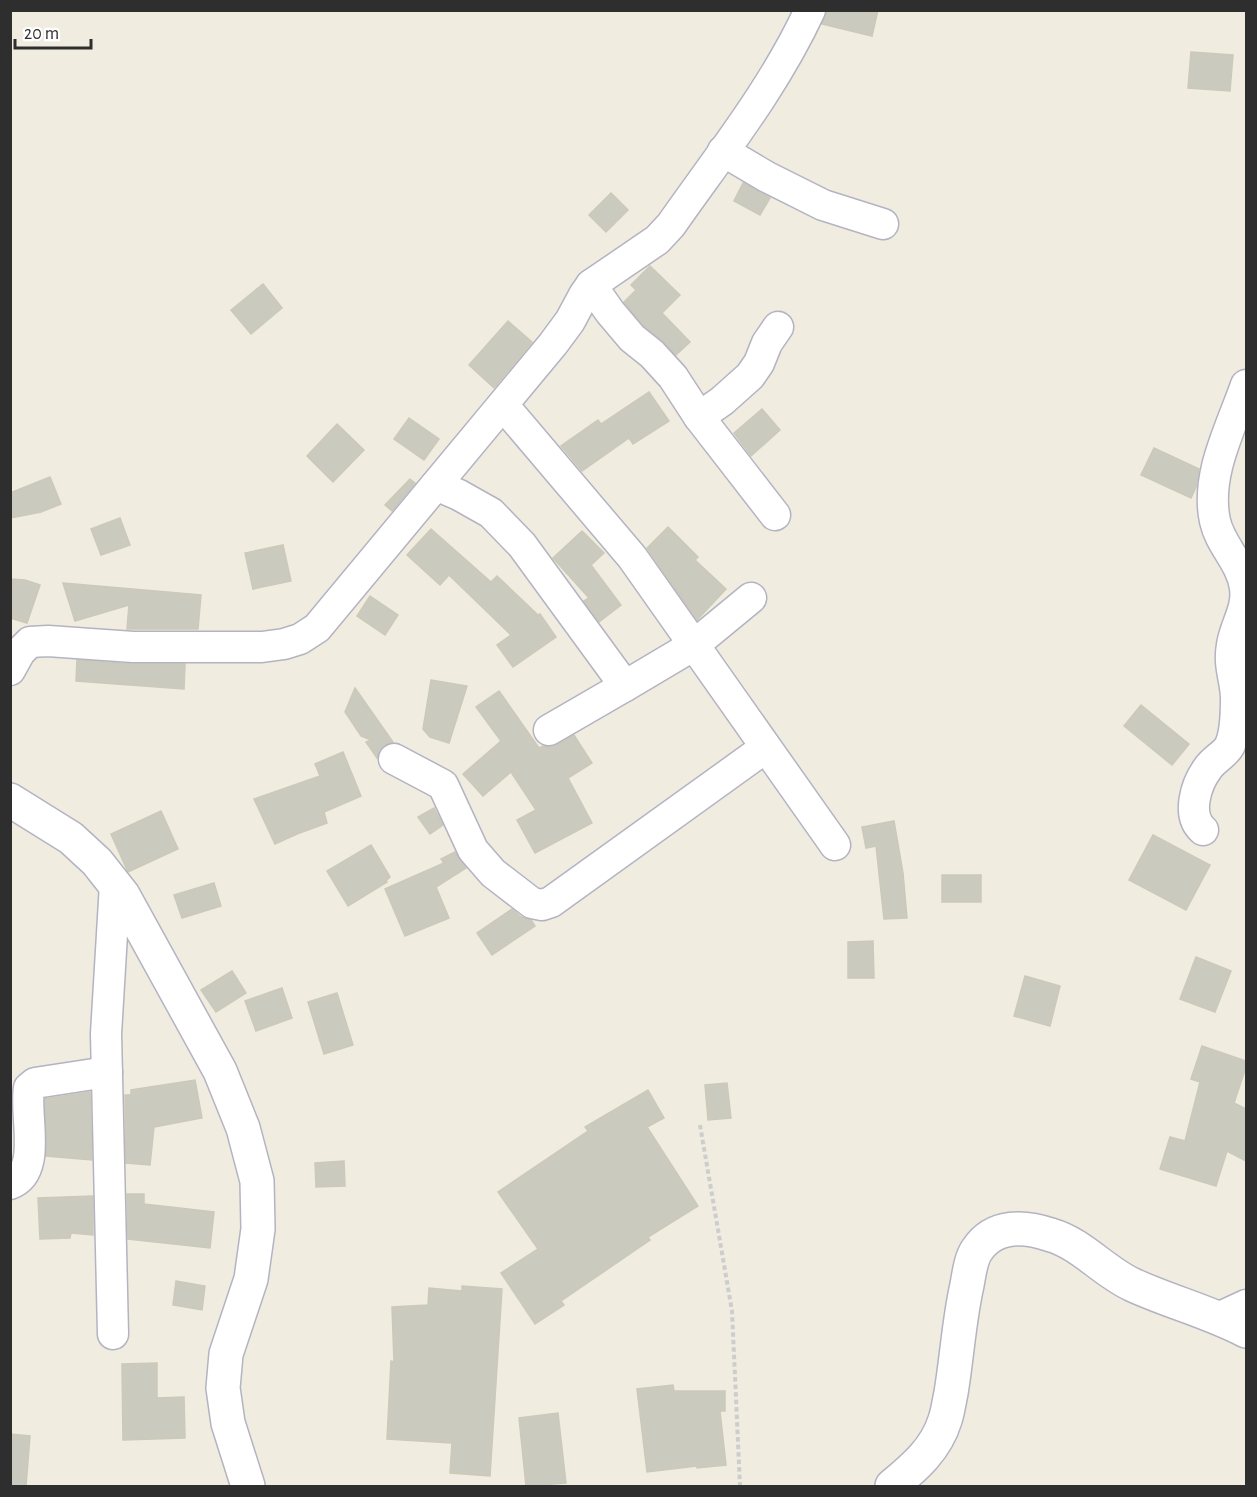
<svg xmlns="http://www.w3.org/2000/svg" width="1257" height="1497" font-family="'Alegreya Sans',sans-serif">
<rect width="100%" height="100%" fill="#f0ece0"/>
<g fill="#cbcabe" stroke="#ccc9b8" stroke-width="1.5">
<path d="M 827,10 L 878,10 L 872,36 L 822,24 Z"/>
<path d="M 1191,52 L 1233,55 L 1230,91 L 1188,88 Z"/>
<path d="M 743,183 L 770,198 L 760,215 L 734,201 Z"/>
<path d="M 611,193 L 628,210 L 606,232 L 589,215 Z"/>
<path d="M 650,266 L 680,295 L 662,313 L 690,342 L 676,355 L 663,341 L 644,326 L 624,302 L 636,290 L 631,285 Z"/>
<path d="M 263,284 L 282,308 L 251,334 L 231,310 Z"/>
<path d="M 508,321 L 532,342 L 494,388 L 469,365 Z"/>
<path d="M 649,392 L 669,421 L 633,444 L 629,438 L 582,471 L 561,446 L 598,420 L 601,424 Z"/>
<path d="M 762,409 L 780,430 L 751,456 L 734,433 Z"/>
<path d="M 409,418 L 439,439 L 424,460 L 394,439 Z"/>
<path d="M 337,424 L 364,450 L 333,482 L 307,456 Z"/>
<path d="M 1154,448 L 1199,469 L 1196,487 L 1191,498 L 1141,475 Z"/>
<path d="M 50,477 L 61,504 L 41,512 L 10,518 L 10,493 Z"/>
<path d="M 410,479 L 415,483 L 392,511 L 385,505 Z"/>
<path d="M 120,518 L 130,545 L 101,555 L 91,529 Z"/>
<path d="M 668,527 L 698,557 L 695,560 L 726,589 L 697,620 L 647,548 Z"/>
<path d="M 431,529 L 491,582 L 497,576 L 538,615 L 540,614 L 556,637 L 513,667 L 497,645 L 511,635 L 449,575 L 440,585 L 407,555 Z"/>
<path d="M 582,531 L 604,553 L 591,565 L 621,605 L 599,622 L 584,601 L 589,598 L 553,558 Z"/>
<path d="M 283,545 L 291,581 L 253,589 L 245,553 Z"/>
<path d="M 10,579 L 25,580 L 40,585 L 27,623 L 10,618 Z"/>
<path d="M 63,583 L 201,595 L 198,629 L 127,629 L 129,605 L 75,621 Z"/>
<path d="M 370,596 L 398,615 L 385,635 L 357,616 Z"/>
<path d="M 77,660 L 132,664 L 185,664 L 184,689 L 76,681 Z"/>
<path d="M 431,680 L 467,686 L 449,743 L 430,737 L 423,729 Z"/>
<path d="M 355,688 L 393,742 L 384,745 L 379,750 L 377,758 L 366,742 L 371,740 L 361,736 L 345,712 Z"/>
<path d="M 499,691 L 539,748 L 543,746 L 550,747 L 557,745 L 574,735 L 592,763 L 568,778 L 592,823 L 535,853 L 517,820 L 536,810 L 511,772 L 483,796 L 463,774 L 501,741 L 476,707 Z"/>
<path d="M 1141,705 L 1189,744 L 1172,765 L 1124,726 Z"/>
<path d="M 343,752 L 361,796 L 324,812 L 327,823 L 297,834 L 275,844 L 254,799 L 320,776 L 315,764 Z"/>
<path d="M 434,808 L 443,825 L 430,834 L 418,817 Z"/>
<path d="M 161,811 L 178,849 L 128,872 L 111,834 Z"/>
<path d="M 894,821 L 903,873 L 907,918 L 884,919 L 876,846 L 866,848 L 862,827 Z"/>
<path d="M 1153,835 L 1210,865 L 1186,910 L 1129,880 Z"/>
<path d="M 371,845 L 390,877 L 386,881 L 387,882 L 348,906 L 327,871 Z"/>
<path d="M 455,852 L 466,868 L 436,887 L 449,918 L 405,936 L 385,889 L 444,863 L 441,859 Z"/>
<rect x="942" y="875" width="39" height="27"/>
<path d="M 214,883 L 221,906 L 182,918 L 174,895 Z"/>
<path d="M 512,909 L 521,917 L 531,920 L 535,926 L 492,955 L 477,933 Z"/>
<path d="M 873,941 L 874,978 L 848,978 L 848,942 Z"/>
<path d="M 1196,957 L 1231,971 L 1215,1012 L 1180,999 Z"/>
<path d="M 232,971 L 246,993 L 216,1012 L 201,990 Z"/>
<path d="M 1025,976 L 1060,986 L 1050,1026 L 1014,1016 Z"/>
<path d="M 282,988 L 292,1018 L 256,1031 L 245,1001 Z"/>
<path d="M 337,993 L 353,1045 L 324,1054 L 308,1002 Z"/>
<path d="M 1202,1046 L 1246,1061 L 1246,1067 L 1234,1103 L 1246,1109 L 1246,1161 L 1227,1151 L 1216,1186 L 1160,1169 L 1170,1137 L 1185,1141 L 1200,1082 L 1191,1079 Z"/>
<path d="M 195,1080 L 202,1118 L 154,1127 L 150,1165 L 126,1163 L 125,1095 L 131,1095 L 131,1090 Z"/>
<path d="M 727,1083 L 731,1118 L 708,1120 L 705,1085 Z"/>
<path d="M 648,1090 L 664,1118 L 647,1127 L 698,1206 L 648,1237 L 650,1240 L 561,1301 L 564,1305 L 535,1324 L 501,1273 L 538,1249 L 498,1192 L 588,1131 L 585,1127 Z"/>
<path d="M 90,1092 L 92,1160 L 46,1156 L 45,1099 Z"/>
<path d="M 344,1161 L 345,1186 L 316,1187 L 315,1163 Z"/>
<path d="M 127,1194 L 144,1194 L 144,1204 L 214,1212 L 210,1248 L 128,1239 Z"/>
<path d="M 93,1196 L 93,1235 L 71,1233 L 70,1238 L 40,1239 L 38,1198 Z"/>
<path d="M 176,1281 L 205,1286 L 202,1310 L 173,1305 Z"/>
<path d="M 462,1286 L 502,1289 L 490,1476 L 450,1473 L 452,1443 L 387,1439 L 391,1361 L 394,1362 L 392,1307 L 428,1305 L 429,1288 L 462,1291 Z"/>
<path d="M 157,1363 L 157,1398 L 184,1397 L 185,1438 L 123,1440 L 122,1364 Z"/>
<path d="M 673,1385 L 674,1391 L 725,1391 L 725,1411 L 720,1411 L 726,1465 L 697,1468 L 697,1466 L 647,1472 L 637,1389 Z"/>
<path d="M 558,1413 L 566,1483 L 526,1486 L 519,1418 Z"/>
<path d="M 10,1434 L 30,1436 L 26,1486 L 10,1486 Z"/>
</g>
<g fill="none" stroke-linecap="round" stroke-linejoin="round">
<g stroke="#b4b3c2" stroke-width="33">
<g id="minor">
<path d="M 723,151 L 767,177 L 823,205 L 883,224"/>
<path d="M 591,285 L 610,312 L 632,338 L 652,354 L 673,377 L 699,417 L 775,515"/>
<path d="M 503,405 L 632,557 L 835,845"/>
<path d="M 699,417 L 722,401 L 750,376 L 759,363 L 767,343 L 778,327"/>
<path d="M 436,485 L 459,495 L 491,513 L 522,545 L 625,686 L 694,645 L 751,598"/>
<path d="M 10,670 L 20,652 L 30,642 L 48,641 L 133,647 L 262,647 L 284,644 L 300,639 L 317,628 L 553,344 L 570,321 L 584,295 L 591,285 L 657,240 L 671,225 C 720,155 774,88 810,10"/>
<path d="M 549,730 L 625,686"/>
<path d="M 394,759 L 443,785 L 473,850 L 493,873 L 532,903 L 542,905 L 551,902 L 765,748"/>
<path d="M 1203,830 C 1186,815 1196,784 1208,768 C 1214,759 1226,754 1230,745 C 1236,732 1236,712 1236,699 C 1236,680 1228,667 1232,645 C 1235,625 1248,609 1245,588 C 1242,563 1220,545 1215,521 C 1205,475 1231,428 1246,385"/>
<path d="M 10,1184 C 43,1172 24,1116 29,1088 L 35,1083 L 107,1072"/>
<path d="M 1220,1317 L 1246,1305"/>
<path d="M 113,1334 L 106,1034 L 115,884"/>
</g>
</g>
<g stroke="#b4b3c2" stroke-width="36">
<g id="tertiary">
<path d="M 10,800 L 71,838 L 97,862 L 123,895 L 220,1071 L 243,1128 L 257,1181 L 258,1229 L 251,1279 L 226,1354 L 223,1388 L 228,1423 L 248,1486"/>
<path d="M 892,1486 C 915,1467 936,1449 945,1420 C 948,1411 949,1402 951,1393 C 957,1357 959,1320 967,1285 C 969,1274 971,1258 977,1250 C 994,1224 1025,1226 1051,1235 C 1082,1244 1104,1272 1133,1285 C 1170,1302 1210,1312 1246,1331"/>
</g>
</g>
<path stroke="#cdcdcd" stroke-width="4" stroke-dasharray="4.5 3" stroke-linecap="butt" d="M 700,1125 L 732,1311 L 740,1486"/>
<use href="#minor" stroke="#fff" stroke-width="30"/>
<use href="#tertiary" stroke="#fff" stroke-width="33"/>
</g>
<rect width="1257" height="1497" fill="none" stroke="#2e2e2e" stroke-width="24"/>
<path d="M15 39v9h76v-9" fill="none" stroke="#2e2e2e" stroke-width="3"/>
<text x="24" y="39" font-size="18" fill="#2e2e2e" stroke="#ffffff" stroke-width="4.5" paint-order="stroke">20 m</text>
</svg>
